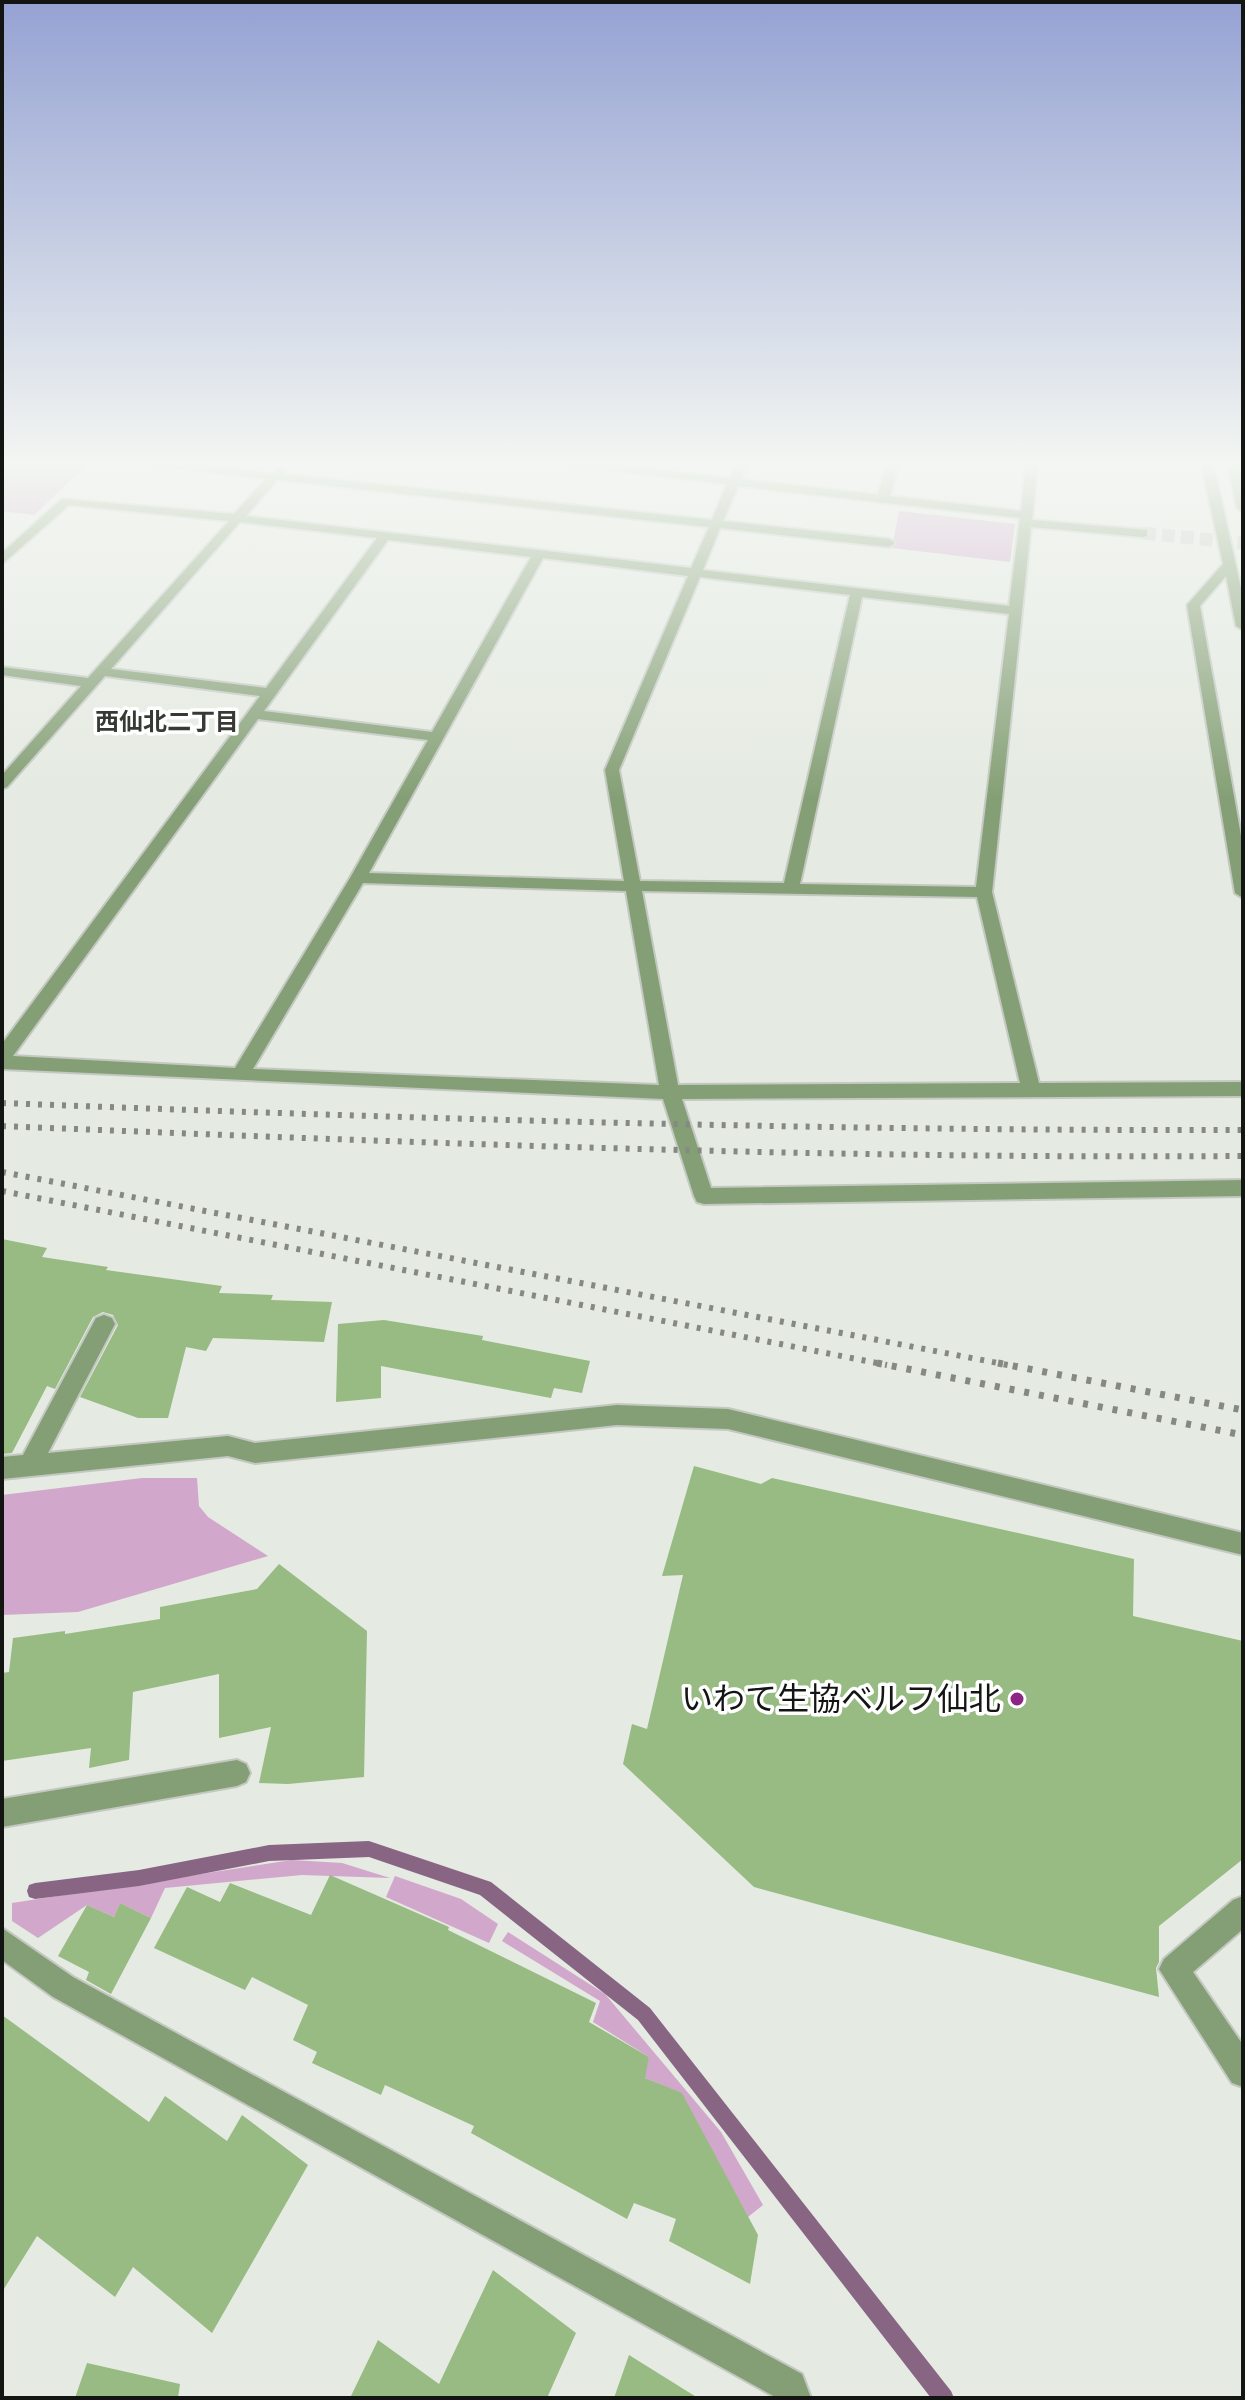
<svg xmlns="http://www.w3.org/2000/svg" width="1245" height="2400" font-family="'Archivo Narrow','Noto Sans JP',sans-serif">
<rect width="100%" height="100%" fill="#e5eae2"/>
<g fill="#d1a7cb">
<path d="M 2,463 L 89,463 L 34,515 L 2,511 Z"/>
<path d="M 899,511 L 1015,524 L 1010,562 L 892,548 Z"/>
<path d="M 142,1478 L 197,1478 L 199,1506 L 208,1517 L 268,1556 L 78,1612 L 2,1615 L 2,1495 Z"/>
<path d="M 292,1860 L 342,1863 L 390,1878 L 302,1875 L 165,1888 L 151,1918 L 120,1903 L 114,1917 L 87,1905 L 38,1938 L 12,1921 L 12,1903 Z"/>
<path d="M 395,1876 L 461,1899 L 498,1924 L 489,1943 L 386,1897 Z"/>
<path d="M 508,1932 L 605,1994 L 721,2132 L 763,2205 L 748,2217 L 682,2094 L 643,2077 L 649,2057 L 593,2022 L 600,2001 L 502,1941 Z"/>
</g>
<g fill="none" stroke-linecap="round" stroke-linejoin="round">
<path fill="#886583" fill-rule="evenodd" d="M 369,1841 L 491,1882 L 650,2008 L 951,2391 L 954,2398 L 931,2398 L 638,2020 L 480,1895 L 369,1857 L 269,1861 L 139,1886 L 35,1899 L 29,1897 L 27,1891 L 29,1885 L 35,1883 L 139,1870 L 269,1845 Z"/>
</g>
<g fill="#97bb83">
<path d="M 2,1239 L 47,1248 L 42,1257 L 108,1267 L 106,1270 L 222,1286 L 219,1293 L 273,1295 L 271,1300 L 332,1302 L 324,1342 L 213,1338 L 206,1351 L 186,1347 L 168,1418 L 138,1418 L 80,1397 L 118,1325 L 113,1315 L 103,1312 L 93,1317 L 55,1389 L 47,1386 L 12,1453 L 2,1454 Z"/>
<path d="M 384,1320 L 483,1336 L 482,1340 L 590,1361 L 582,1393 L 554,1388 L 551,1398 L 381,1366 L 381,1398 L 336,1402 L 338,1324 Z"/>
<path d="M 694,1466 L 761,1484 L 772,1478 L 1134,1559 L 1133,1616 L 1243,1641 L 1243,1859 L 1159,1926 L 1159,1962 L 1156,1968 L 1159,1997 L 754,1887 L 623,1764 L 632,1724 L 647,1729 L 683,1575 L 662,1576 Z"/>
<path d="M 279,1564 L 367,1631 L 364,1777 L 288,1784 L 259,1783 L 271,1727 L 219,1738 L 219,1674 L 133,1692 L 129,1760 L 89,1768 L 91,1748 L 2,1761 L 2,1673 L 9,1672 L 13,1638 L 65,1631 L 65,1634 L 160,1619 L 160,1607 L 257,1589 Z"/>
<path d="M 330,1875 L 449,1927 L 448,1930 L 596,2003 L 589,2022 L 649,2057 L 645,2078 L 682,2093 L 758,2235 L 750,2284 L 669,2241 L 676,2219 L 634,2203 L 627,2219 L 471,2133 L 474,2126 L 385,2085 L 381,2095 L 312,2063 L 317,2052 L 293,2040 L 308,2005 L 252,1977 L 245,1990 L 154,1948 L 187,1887 L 220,1902 L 230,1883 L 311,1915 Z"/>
<path d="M 120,1903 L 151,1918 L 111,1994 L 86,1980 L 89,1972 L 58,1956 L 87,1905 L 114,1917 Z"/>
<path d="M 2,2015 L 149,2122 L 165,2096 L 227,2141 L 242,2115 L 308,2165 L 212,2333 L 133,2267 L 115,2297 L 37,2236 L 2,2292 Z"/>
<path d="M 493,2270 L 576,2333 L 547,2398 L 350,2398 L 378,2340 L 439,2384 Z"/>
<path d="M 629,2355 L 698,2398 L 614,2398 Z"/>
<path d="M 87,2363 L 180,2384 L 178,2398 L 75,2398 Z"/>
</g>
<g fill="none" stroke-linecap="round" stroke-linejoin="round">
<path stroke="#c6cac3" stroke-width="13" stroke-dasharray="13 6" stroke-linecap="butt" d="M 1143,533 L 1243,543"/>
<g stroke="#c3c8c1" stroke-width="4">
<g id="minor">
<path d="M 147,463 L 185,463 L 272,473 L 280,467 L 286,470 L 283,474 L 712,520 L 727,484 L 568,466 L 563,463 L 600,463 L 730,478 L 736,463 L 748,463 L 741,479 L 878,495 L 887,463 L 899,463 L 890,496 L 1021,511 L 1026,463 L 1038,463 L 1032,520 L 1147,530 L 1147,536 L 1143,537 L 1031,527 L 992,892 L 1039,1083 L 1243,1082 L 1243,1096 L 682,1099 L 711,1188 L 1243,1180 L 1243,1196 L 704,1204 L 697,1202 L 694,1196 L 663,1099 L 2,1069 L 2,1044 L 260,696 L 105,676 L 7,787 L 2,789 L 2,775 L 81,686 L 2,675 L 2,667 L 88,678 L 229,521 L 69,505 L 2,564 L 2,553 L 62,499 L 234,514 L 266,479 L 152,466 ZM 277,480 L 709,527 L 691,568 L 246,516 ZM 738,486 L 1020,518 L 1009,606 L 703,570 L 720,528 L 889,547 L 895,543 L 889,539 L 723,521 ZM 240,522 L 377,538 L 266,688 L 111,669 ZM 388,540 L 531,557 L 432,732 L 264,711 ZM 543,558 L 688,576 L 605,770 L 624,881 L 369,873 ZM 700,577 L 850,595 L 784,883 L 640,881 L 619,770 ZM 862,597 L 1009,614 L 976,887 L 800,884 ZM 258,719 L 428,740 L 350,878 L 235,1068 L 13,1056 ZM 363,883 L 626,891 L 659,1085 L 253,1069 ZM 642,891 L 977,897 L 1020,1083 L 678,1085 Z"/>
<path d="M 1201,463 L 1213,463 L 1243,597 L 1243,630 L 1236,626 L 1226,576 L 1200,606 L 1243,847 L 1243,898 L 1235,893 L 1187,605 L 1223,564 Z"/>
<path d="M 1227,463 L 1239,463 L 1243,482 L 1243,512 L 1237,508 Z"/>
<path d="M 104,1315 L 112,1318 L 115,1324 L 48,1453 L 228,1436 L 255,1443 L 617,1405 L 728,1409 L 1243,1533 L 1243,1555 L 728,1429 L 617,1425 L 255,1463 L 228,1456 L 2,1479 L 2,1457 L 23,1455 L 96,1318 Z"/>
<path d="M 237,1760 L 246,1764 L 250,1773 L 246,1782 L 237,1786 L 2,1827 L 2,1799 Z"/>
<path d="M 1243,1896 L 1243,1929 L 1193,1972 L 1243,2045 L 1243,2087 L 1232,2083 L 1159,1969 L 1164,1959 L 1233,1900 Z"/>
<path d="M 2,1928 L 73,1977 L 802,2374 L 811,2398 L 777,2398 L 53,1997 L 2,1960 Z"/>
</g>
</g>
<use href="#minor" fill="#849f75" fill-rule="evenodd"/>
<g stroke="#868983" stroke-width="6" stroke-dasharray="4 8" stroke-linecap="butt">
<path d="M 2,1103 C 416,1119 829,1131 1243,1130"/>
<path d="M 2,1126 C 416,1143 829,1159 1243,1156"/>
<path d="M 2,1172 L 1008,1365"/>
<path d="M 2,1191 L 887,1365"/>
</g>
<g stroke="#868983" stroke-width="7" stroke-dasharray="5 10" stroke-linecap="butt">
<path d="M 877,1363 L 1243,1435"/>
<path d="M 998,1363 L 1243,1410"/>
</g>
</g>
<linearGradient id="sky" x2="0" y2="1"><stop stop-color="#95a2d3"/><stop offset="0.58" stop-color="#f3f6f2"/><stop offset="1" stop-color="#f3f6f2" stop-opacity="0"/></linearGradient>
<rect width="1245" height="799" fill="url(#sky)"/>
<circle fill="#8f2487" stroke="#fff" stroke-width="3" cx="1017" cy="1699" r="8"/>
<g text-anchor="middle" stroke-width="7" stroke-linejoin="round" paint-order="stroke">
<g font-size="24" font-weight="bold" fill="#363a33" stroke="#fff">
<text x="167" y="730">西仙北二丁目</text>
</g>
<g font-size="32" fill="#131512" stroke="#fff" text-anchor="end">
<text x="1001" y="1710">いわて生協ベルフ仙北</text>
</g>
</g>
<rect width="1245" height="2400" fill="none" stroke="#131512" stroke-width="8"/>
</svg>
